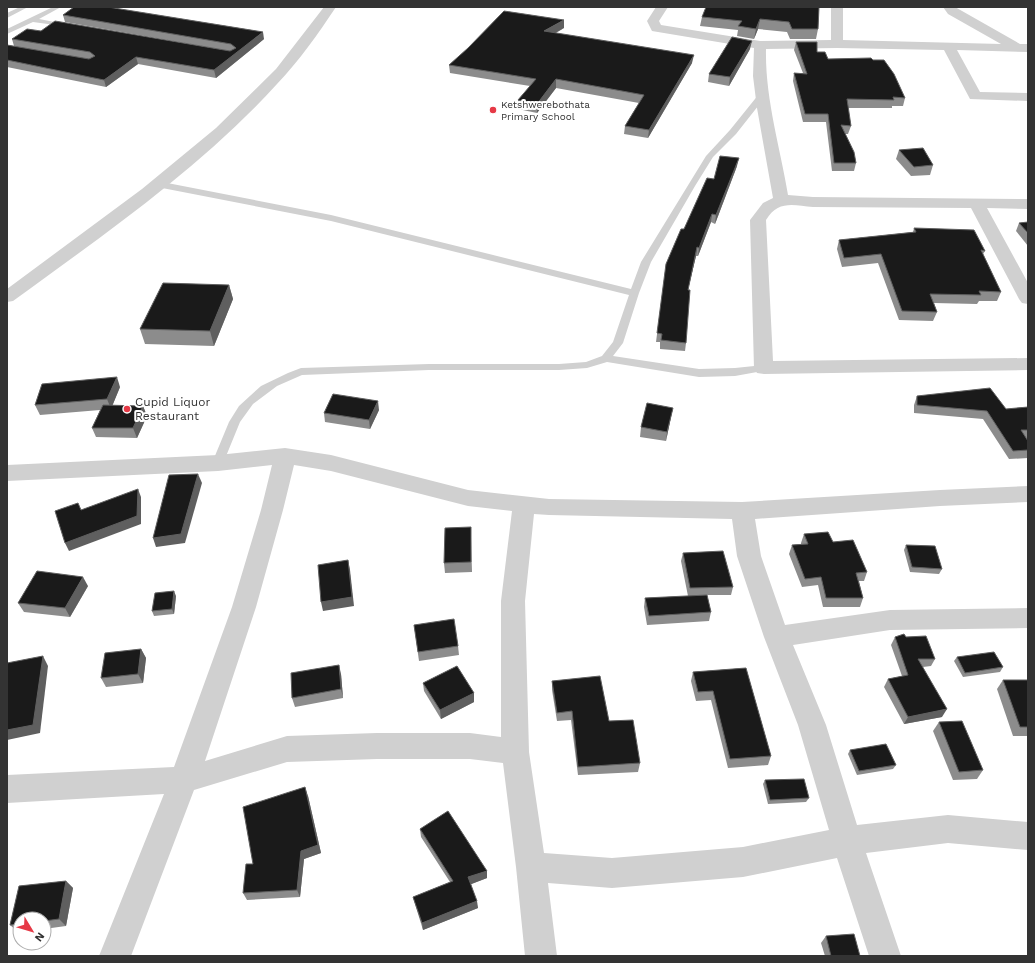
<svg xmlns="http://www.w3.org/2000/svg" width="1035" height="963" font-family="'Work Sans',sans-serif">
<rect width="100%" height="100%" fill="#fff"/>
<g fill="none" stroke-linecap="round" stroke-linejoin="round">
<g fill="#d0d0d0" fill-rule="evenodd">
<path d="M 20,7 L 28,7 L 7,18 L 7,13 Z"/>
<path d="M 53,7 L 61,7 L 39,19 L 70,25 L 70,27 L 33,22 L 7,34 L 7,29 Z"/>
<path d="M 759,94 L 762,94 L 766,96 L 736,134 L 713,157 L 695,186 L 651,262 L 639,293 L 623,343 L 613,356 L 699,369 L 735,368 L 764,365 L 768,366 L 769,368 L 768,370 L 735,376 L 699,377 L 607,362 L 587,368 L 559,370 L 429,370 L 302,375 L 277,386 L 253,404 L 240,422 L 222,466 L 218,467 L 214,466 L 212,463 L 229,422 L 239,406 L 261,386 L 288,373 L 301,368 L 429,364 L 559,364 L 586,362 L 602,356 L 613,342 L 629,295 L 331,221 L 157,187 L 153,184 L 154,182 L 157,181 L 331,215 L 631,289 L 641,262 L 706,156 L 730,130 Z"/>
</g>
<g fill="#d0d0d0" fill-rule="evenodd">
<path d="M 656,7 L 668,7 L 659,21 L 661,25 L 760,41 L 831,40 L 831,7 L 843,7 L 843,40 L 1001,44 L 948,14 L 943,7 L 955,7 L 1020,44 L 1028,44 L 1028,52 L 957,50 L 980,92 L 1028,93 L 1028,101 L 970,99 L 944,50 L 837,48 L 766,49 C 765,99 780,146 788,195 L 813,197 L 1028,199 L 1028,209 L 987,208 L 1028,283 L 1028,304 L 1022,303 L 1019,299 L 971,208 L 813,207 C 793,205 778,200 766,220 L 773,361 L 1028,358 L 1028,370 L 764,374 L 757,373 L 754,368 L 750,220 L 763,203 L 773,198 L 757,108 L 753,76 L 754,48 L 652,31 L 647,21 Z"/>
<path d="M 285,448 L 331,455 L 468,490 L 549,499 L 742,502 L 940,490 L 1028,486 L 1028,502 L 940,506 L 755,519 L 761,556 L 785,625 L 890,610 L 1028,608 L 1028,628 L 890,630 L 793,645 L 826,725 L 857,825 L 948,815 L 1028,822 L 1028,850 L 948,843 L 866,853 L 901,956 L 869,956 L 837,858 L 743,877 L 612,888 L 548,883 L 557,956 L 525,956 L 516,867 L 503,763 L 470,759 L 377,759 L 287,762 L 194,790 L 131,956 L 99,956 L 164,794 L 7,803 L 7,775 L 174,767 L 232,607 L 261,510 L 272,465 L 218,471 L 7,481 L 7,465 L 218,455 ZM 294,465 L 331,471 L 468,506 L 512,511 L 501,601 L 501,737 L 470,733 L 377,733 L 287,736 L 205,761 L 256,607 L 283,510 ZM 534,514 L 549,515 L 732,519 L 737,556 L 764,637 L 798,725 L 829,830 L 743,847 L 612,858 L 544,853 L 529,752 L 525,601 Z"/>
</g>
<path fill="#d0d0d0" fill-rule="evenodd" d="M 324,7 L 336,7 C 318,34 299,61 277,84 C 205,163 116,226 31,288 L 13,301 L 7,302 L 7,289 L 142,189 L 216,128 L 276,69 Z"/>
</g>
<g fill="#8c8c8c">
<path d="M 819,7 L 818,29 L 816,39 L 790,39 L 787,32 L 758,29 L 754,39 L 737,36 L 738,30 L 700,26 L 702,17 Z"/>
<path d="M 63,15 L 264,39 L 216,78 L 138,64 L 106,87 L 7,67 L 7,45 L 14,46 L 12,39 L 41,31 L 230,51 L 65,22 Z"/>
<path d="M 564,28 L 556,33 L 692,63 L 648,138 L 624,134 L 625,126 L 639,103 L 556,88 L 537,113 L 518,109 L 518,100 L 530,86 L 450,73 L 449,65 Z"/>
<path d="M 796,42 L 817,52 L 828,59 L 905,98 L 903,106 L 892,106 L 892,108 L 848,108 L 851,126 L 848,134 L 845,134 L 856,163 L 854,171 L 832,171 L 826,122 L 803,122 L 793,81 L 794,73 L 803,73 L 794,50 Z"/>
<path d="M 750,49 L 729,86 L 708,82 L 709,74 Z"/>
<path d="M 899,150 L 933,165 L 930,175 L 911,176 L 896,159 Z"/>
<path d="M 737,166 L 715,224 L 711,222 L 698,256 L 696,256 L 688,290 L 686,343 L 685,351 L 660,349 L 660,342 L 656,342 L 666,264 L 684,229 L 714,179 Z"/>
<path d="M 1028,222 L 1028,246 L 1016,231 L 1019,223 Z"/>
<path d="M 914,228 L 985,251 L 983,254 L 1001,292 L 997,301 L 979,301 L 977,304 L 934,303 L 937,312 L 933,321 L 899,320 L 878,263 L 842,267 L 837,249 L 839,240 L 913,232 Z"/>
<path d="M 229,285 L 233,299 L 214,346 L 145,344 L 140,329 Z"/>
<path d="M 120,387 L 112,406 L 143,406 L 147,416 L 137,438 L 96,437 L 92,428 L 100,410 L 40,415 L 35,405 Z"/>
<path d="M 917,396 L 1006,409 L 1028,407 L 1028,438 L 1026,438 L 1028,441 L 1028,458 L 1009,459 L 983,419 L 914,413 L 914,405 Z"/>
<path d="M 673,408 L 671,417 L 666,441 L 640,437 L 641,427 Z"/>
<path d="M 379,410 L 370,429 L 325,422 L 324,413 Z"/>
<path d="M 804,534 L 833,542 L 867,572 L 864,581 L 859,581 L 863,598 L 860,607 L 823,607 L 818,585 L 802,587 L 789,554 L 792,545 L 801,544 L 801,543 Z"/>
<path d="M 471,537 L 472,572 L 445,573 L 444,563 Z"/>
<path d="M 906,545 L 942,569 L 939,574 L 910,572 L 904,550 Z"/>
<path d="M 683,553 L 733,587 L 731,595 L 707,595 L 711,612 L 709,621 L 647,625 L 644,607 L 645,598 L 688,596 L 681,561 Z"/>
<path d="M 88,586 L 70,617 L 24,612 L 18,603 Z"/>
<path d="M 176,596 L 174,614 L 154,616 L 152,611 Z"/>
<path d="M 414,625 L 458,646 L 459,655 L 419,661 Z"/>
<path d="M 895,637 L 906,637 L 935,659 L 931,666 L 923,667 L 942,717 L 904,724 L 884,687 L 888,679 L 902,676 L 891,645 Z"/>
<path d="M 141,649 L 146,658 L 143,683 L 106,687 L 101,678 Z"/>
<path d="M 957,657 L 1003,667 L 1000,672 L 963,677 L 954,661 Z"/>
<path d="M 746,668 L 771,756 L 768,765 L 728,768 L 711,700 L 696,701 L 691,681 L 693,672 Z"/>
<path d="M 341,674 L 343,698 L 295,707 L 292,698 Z"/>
<path d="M 1003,680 L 1028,680 L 1028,736 L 1013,736 L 997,689 Z"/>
<path d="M 552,681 L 609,721 L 640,763 L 638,772 L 578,775 L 571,720 L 557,721 L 552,690 Z"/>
<path d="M 423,683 L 474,693 L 474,702 L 441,719 L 424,691 Z"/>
<path d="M 939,722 L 983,770 L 977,779 L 953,780 L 933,731 Z"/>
<path d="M 850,750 L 896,765 L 893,769 L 857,775 L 848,754 Z"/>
<path d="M 765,780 L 809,798 L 806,802 L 768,804 L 763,784 Z"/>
<path d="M 308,796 L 321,853 L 304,859 L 300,897 L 247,900 L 243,893 L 253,864 Z"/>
<path d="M 420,829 L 487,871 L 487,878 L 471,884 L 478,908 L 423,930 L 415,904 L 413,897 L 450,882 L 421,837 Z"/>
<path d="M 66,881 L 73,888 L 66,926 L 44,929 L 44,919 L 20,919 L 20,932 L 18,932 L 10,925 L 19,886 Z"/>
<path d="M 826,936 L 860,956 L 825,956 L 821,943 Z"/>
</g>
<g fill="#5f5f5f">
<path d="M 760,19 L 758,29 L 754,39 L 756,29 Z"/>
<path d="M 564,20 L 564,28 L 544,39 L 544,31 Z"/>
<path d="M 263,32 L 264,39 L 216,78 L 214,70 Z"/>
<path d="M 752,41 L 750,49 L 729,86 L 730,77 Z"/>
<path d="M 694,55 L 692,63 L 648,138 L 649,130 Z"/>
<path d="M 136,57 L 138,64 L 106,87 L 104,80 Z"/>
<path d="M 556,79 L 556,88 L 537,113 L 537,104 Z"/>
<path d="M 739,158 L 737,166 L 715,224 L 716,215 Z"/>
<path d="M 712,214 L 711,222 L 698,256 L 699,248 Z"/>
<path d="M 697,247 L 696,256 L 686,298 L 688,290 Z"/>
<path d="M 229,285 L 233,299 L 214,346 L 210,331 Z"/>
<path d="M 117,377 L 120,387 L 111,409 L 107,399 Z"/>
<path d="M 378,401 L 379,410 L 370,429 L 369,420 Z"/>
<path d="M 143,406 L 147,416 L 137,438 L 133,428 Z"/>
<path d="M 673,408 L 671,417 L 666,441 L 667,432 Z"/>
<path d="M 198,474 L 202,483 L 185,543 L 156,547 L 153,538 Z"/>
<path d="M 138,489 L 141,497 L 141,524 L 69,551 L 65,543 Z"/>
<path d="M 348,560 L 350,570 L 354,606 L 323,611 L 321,602 Z"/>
<path d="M 83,577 L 88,586 L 70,617 L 65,608 Z"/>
<path d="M 174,591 L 176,596 L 174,614 L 172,609 Z"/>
<path d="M 141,649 L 146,658 L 143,683 L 138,674 Z"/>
<path d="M 43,656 L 48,666 L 40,733 L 7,740 L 7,730 Z"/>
<path d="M 339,665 L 341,674 L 343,698 L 341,689 Z"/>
<path d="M 474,693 L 474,702 L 441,719 L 440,710 Z"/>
<path d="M 947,709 L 942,717 L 904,724 L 908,717 Z"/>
<path d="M 305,787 L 308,796 L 321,853 L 304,859 L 300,897 L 297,890 Z"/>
<path d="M 487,871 L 487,878 L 469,885 L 468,877 Z"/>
<path d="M 66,881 L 73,888 L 66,926 L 59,919 Z"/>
<path d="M 477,901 L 478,908 L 423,930 L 422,923 Z"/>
</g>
<g fill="#1a1a1a" stroke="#5f5f5f">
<path d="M 74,7 L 108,7 L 263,32 L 214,70 L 136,57 L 104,80 L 7,60 L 7,45 L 89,59 L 95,56 L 90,52 L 12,39 L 27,29 L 41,31 L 55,21 L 230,51 L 236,48 L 231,44 L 63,15 Z"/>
<path d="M 706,7 L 819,7 L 818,29 L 792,29 L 789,22 L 760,19 L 756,29 L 738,26 L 742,21 L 702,17 Z"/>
<path d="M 504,11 L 564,20 L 544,31 L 694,55 L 649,130 L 625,126 L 644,95 L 556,79 L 537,104 L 518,100 L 536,79 L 449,65 L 468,48 Z"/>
<path d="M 732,37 L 752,41 L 730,77 L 709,74 Z"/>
<path d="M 796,42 L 817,42 L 817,52 L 825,52 L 828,59 L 871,58 L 873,60 L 884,60 L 894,74 L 905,98 L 893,97 L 894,100 L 847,99 L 851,126 L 841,125 L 854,152 L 856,163 L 834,163 L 828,114 L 805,114 L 794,73 L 807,74 Z"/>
<path d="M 923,148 L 933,165 L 914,167 L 899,150 Z"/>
<path d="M 720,156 L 739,158 L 716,215 L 712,214 L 699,248 L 697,247 L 688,290 L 690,290 L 686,343 L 661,340 L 662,334 L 657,333 L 666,264 L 681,229 L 684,229 L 707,178 L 714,179 Z"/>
<path d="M 1028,222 L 1028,233 L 1019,223 Z"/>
<path d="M 914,228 L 974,230 L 985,251 L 981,250 L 1001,292 L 979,291 L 981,295 L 930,294 L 937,312 L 902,311 L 881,254 L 844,258 L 839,240 L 916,232 Z"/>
<path d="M 163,283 L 229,285 L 210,331 L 140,329 Z"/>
<path d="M 117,377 L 107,399 L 35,405 L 42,384 Z"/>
<path d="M 990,388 L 1006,409 L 1028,407 L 1028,430 L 1021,430 L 1028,441 L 1028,450 L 1013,451 L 987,411 L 917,405 L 917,396 Z"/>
<path d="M 333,394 L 378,401 L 369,420 L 324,413 Z"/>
<path d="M 647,403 L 673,408 L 667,432 L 641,427 Z"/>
<path d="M 103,405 L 143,406 L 133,428 L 92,428 Z"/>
<path d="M 198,474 L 181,534 L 153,538 L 169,475 Z"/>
<path d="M 138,489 L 137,516 L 65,543 L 55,511 L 78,503 L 81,510 Z"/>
<path d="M 471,527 L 471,562 L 444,563 L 445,528 Z"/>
<path d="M 828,532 L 833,542 L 853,540 L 867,572 L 856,573 L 863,598 L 826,598 L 821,577 L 805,579 L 792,545 L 808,544 L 804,534 Z"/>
<path d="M 906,545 L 935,546 L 942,569 L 912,567 Z"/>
<path d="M 723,551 L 733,587 L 690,588 L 683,553 Z"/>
<path d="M 348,560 L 352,597 L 321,602 L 318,565 Z"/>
<path d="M 37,571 L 83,577 L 65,608 L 18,603 Z"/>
<path d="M 174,591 L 172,609 L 152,611 L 155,593 Z"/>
<path d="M 707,595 L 711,612 L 649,616 L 645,598 Z"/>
<path d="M 454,619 L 458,646 L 418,652 L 414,625 Z"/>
<path d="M 904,634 L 906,637 L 926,636 L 935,659 L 918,659 L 947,709 L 908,717 L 888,679 L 908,675 L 895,637 Z"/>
<path d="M 141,649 L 138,674 L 101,678 L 105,653 Z"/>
<path d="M 994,652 L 1003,667 L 965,673 L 957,657 Z"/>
<path d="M 43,656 L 33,725 L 7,730 L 7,663 Z"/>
<path d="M 339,665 L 341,689 L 292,698 L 291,673 Z"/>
<path d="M 457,666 L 474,693 L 440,710 L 423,683 Z"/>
<path d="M 746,668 L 771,756 L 730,759 L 713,691 L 698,692 L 693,672 Z"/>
<path d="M 600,676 L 609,721 L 633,720 L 640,763 L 578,767 L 572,711 L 557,713 L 552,681 Z"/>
<path d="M 1003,680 L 1028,680 L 1028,727 L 1020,727 Z"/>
<path d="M 962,721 L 983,770 L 959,772 L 939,722 Z"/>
<path d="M 886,744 L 896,765 L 859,771 L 850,750 Z"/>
<path d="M 804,779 L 809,798 L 770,800 L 765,780 Z"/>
<path d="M 305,787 L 318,845 L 301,851 L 297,890 L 243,893 L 246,864 L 253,864 L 243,807 Z"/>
<path d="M 448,811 L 487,871 L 468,877 L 477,901 L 422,923 L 413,897 L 453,881 L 420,829 Z"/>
<path d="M 66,881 L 59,919 L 44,921 L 44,919 L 20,919 L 20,924 L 10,925 L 19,886 Z"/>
<path d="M 854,934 L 860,956 L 831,956 L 826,936 Z"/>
</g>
<g fill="#e63946" stroke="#fff" stroke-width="1.5">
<circle cx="493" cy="110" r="4"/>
<circle cx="127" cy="409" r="4"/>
</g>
<g text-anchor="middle" stroke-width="4" stroke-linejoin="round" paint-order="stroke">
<g font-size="10" fill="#333" stroke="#fff" text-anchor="start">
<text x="501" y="108">Ketshwerebothata<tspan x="501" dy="12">Primary School</tspan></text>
</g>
<g font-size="12" fill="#333" stroke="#fff" text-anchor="start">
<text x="135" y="406">Cupid Liquor<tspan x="135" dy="14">Restaurant</tspan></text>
</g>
</g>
<rect width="1035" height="963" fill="none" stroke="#333333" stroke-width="16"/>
<g transform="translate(32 931) rotate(128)"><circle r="19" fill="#ffffff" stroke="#adadad"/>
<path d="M0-3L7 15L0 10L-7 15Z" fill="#e63946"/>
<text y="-6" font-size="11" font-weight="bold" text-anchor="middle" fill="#333333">N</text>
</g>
</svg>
